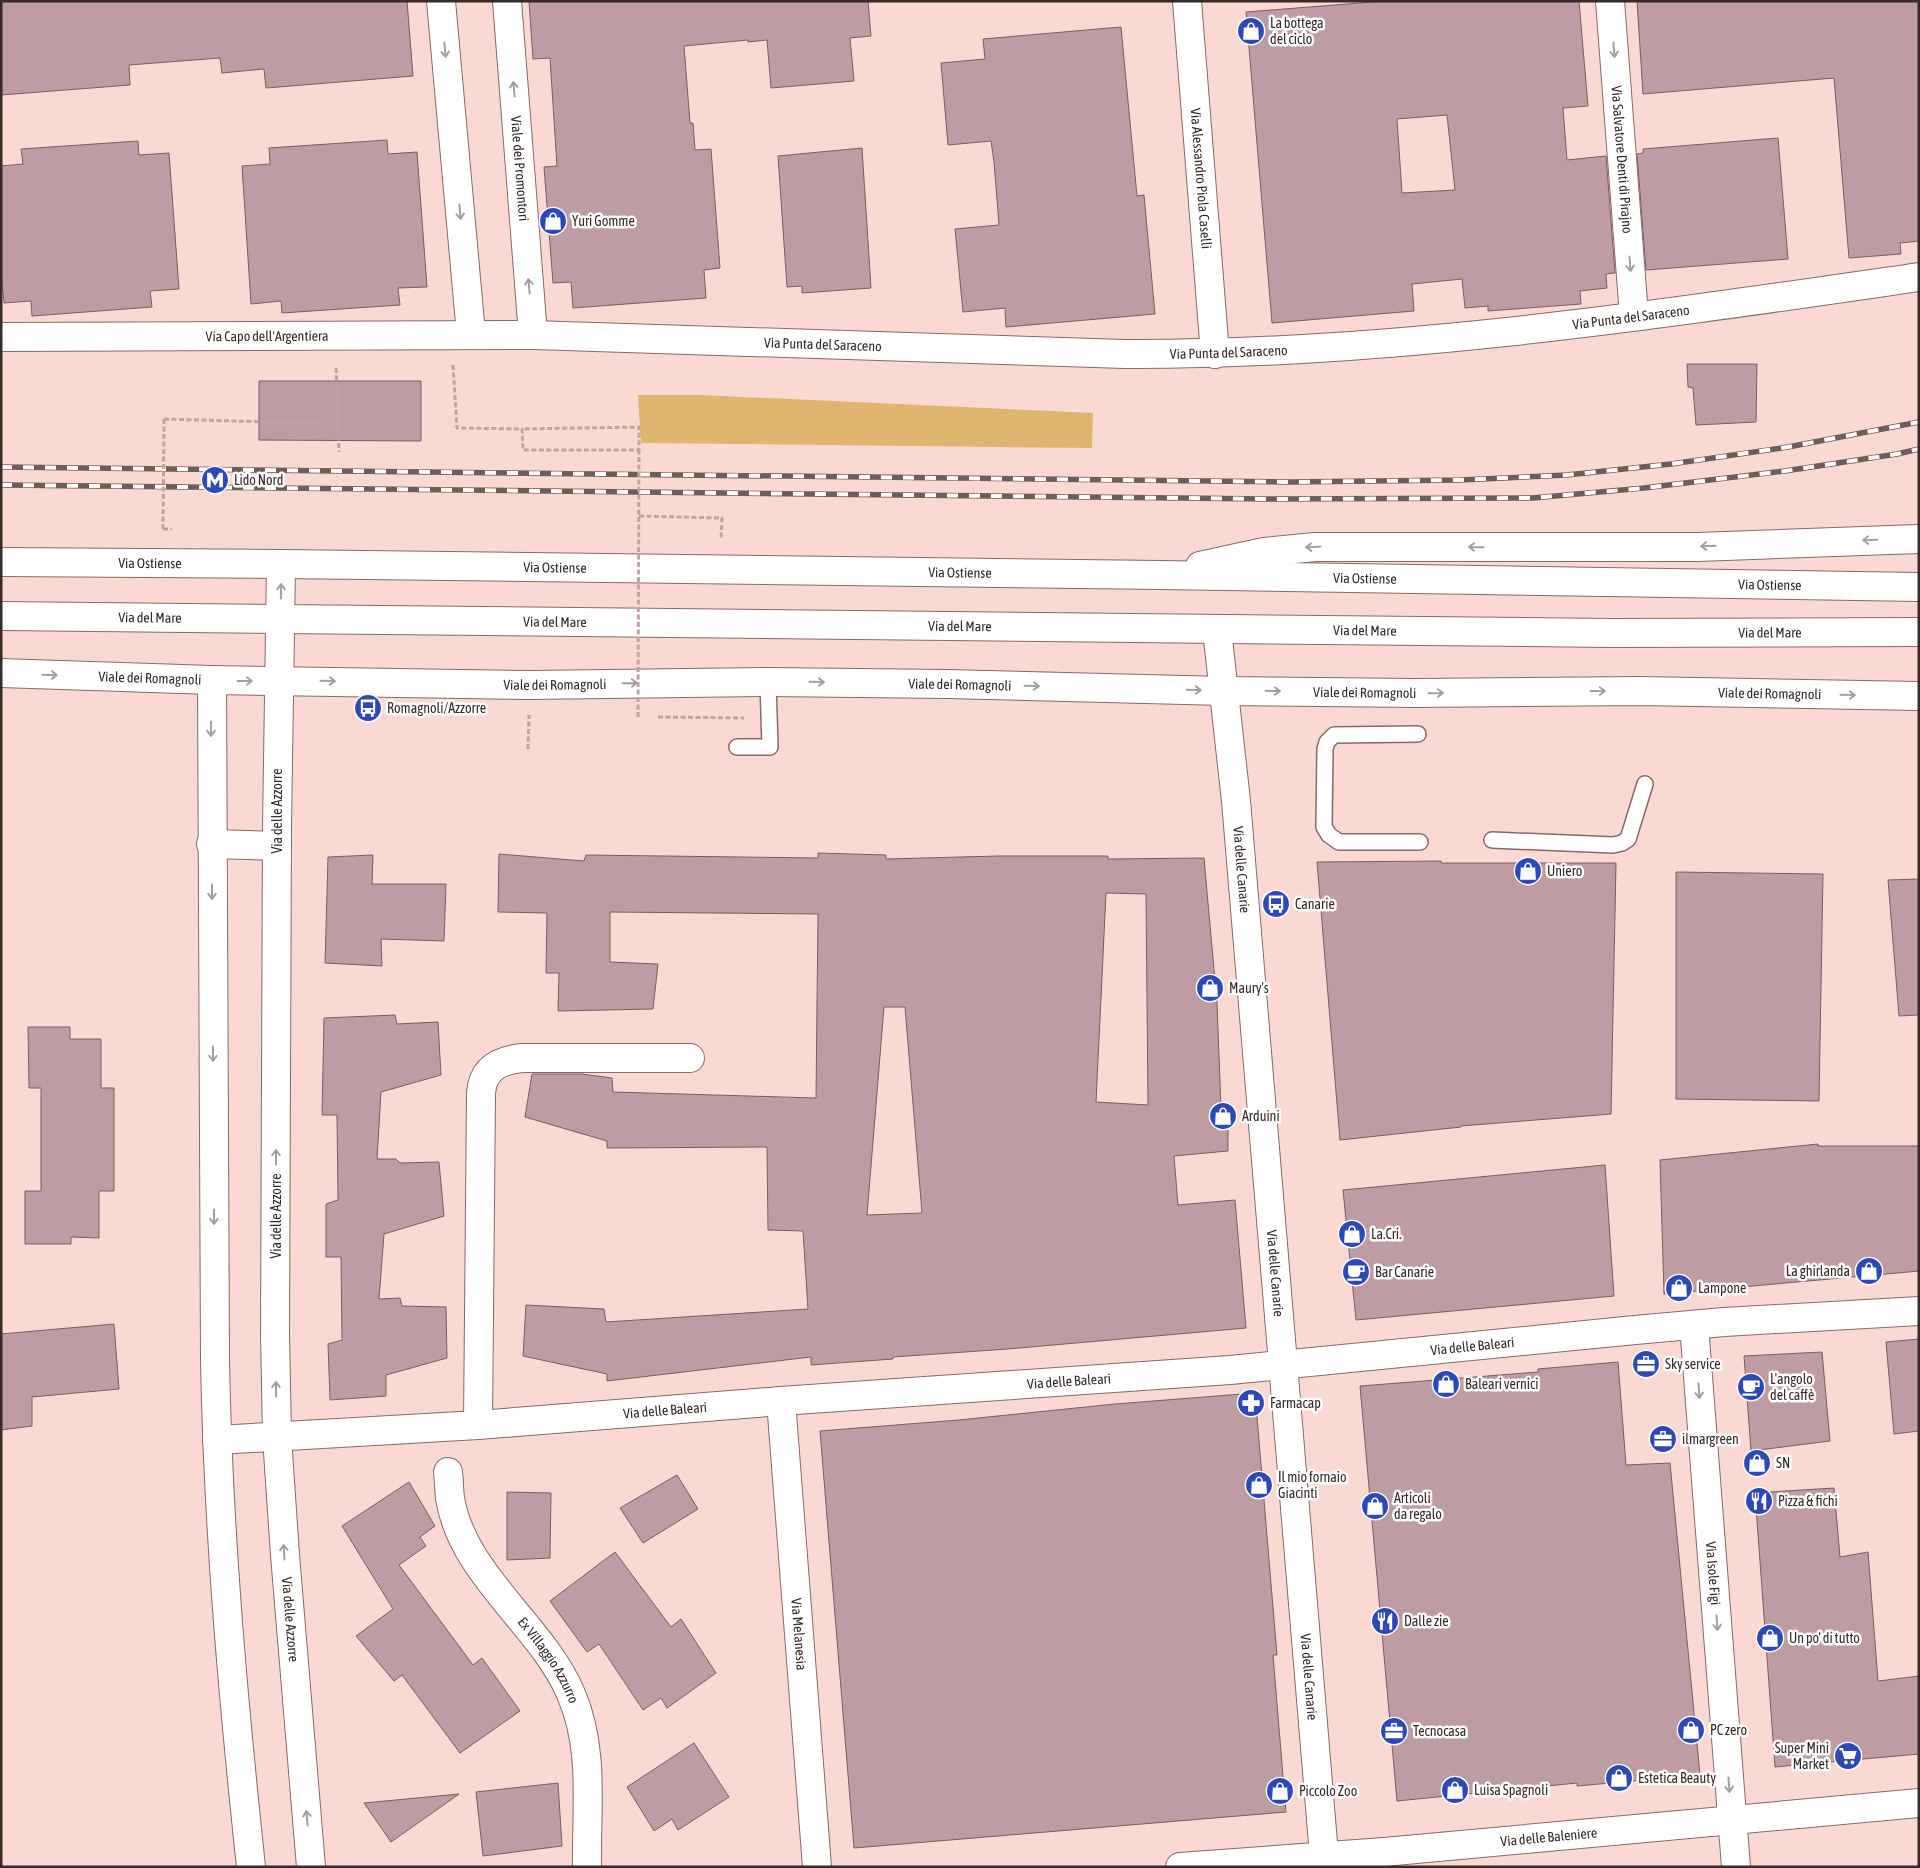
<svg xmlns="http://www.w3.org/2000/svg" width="1920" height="1868" font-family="'Asap Condensed',sans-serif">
<rect width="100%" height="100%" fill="#fbd9d3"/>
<path fill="#dfb570" d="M 638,395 L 700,395 L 1093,413 L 1092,448 L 641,443 Z"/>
<g fill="#bd9da3" stroke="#7a5d63" fill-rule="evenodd">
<path d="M 1,1 L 407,1 L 413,76 L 266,88 L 264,69 L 222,73 L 220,58 L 129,65 L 130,85 L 1,95 Z"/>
<path d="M 529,1 L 868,1 L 871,36 L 850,38 L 854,81 L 771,88 L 767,40 L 748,42 L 748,40 L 684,46 L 690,123 L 693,123 L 695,150 L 711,149 L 720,268 L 704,270 L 706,298 L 573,308 L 571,282 L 553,283 L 544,167 L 557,166 L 550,58 L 533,59 Z"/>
<path d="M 1385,1 L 1579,1 L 1588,106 L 1563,108 L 1567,160 L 1606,156 L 1615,273 L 1606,274 L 1607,288 L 1580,291 L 1581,304 L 1488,311 L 1488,306 L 1465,308 L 1462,279 L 1412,284 L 1414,311 L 1272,323 L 1246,12 ZM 1447,115 L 1455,190 L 1402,193 L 1397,119 Z"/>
<path d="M 1637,1 L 1919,1 L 1919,241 L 1900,243 L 1901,254 L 1849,258 L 1834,78 L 1643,94 Z"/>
<path d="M 1121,27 L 1137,196 L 1144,195 L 1155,314 L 1006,327 L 1005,308 L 963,312 L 955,229 L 999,225 L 994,162 L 991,141 L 948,145 L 941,63 L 985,59 L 983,39 Z"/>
<path d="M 1778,138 L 1788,259 L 1646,270 L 1637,154 L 1643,153 L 1643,149 Z"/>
<path d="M 387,140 L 388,154 L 417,152 L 427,287 L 398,288 L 400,305 L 282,313 L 281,301 L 251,304 L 242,166 L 270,164 L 269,148 Z"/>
<path d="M 138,141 L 139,155 L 169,153 L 179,289 L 150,291 L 152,307 L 32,316 L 31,301 L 4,303 L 1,273 L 1,166 L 23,164 L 21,149 Z"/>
<path d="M 862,148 L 871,288 L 802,293 L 802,286 L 787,287 L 778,156 Z"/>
<path d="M 1687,364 L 1757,364 L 1756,422 L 1696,425 L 1693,388 L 1688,387 Z"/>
<path d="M 259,381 L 421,381 L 421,441 L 259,440 Z"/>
<path d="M 818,853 L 886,855 L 886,859 L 998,856 L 1108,856 L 1108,859 L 1204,858 L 1217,1003 L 1221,1108 L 1228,1109 L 1228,1151 L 1174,1156 L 1178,1205 L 1235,1200 L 1246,1328 L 1008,1349 L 893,1357 L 893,1359 L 811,1365 L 811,1357 L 607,1381 L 607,1374 L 523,1356 L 526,1305 L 604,1309 L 606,1322 L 808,1309 L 803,1231 L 768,1230 L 767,1147 L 607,1148 L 607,1141 L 525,1117 L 532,1074 L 582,1074 L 612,1078 L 613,1092 L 816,1098 L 818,914 L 610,912 L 610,962 L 658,964 L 653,1009 L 558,1011 L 559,973 L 546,973 L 547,913 L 498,912 L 499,854 L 584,861 L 586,855 L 818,858 ZM 1106,893 L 1146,894 L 1148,1105 L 1096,1102 ZM 884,1007 L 905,1007 L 922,1213 L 867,1215 Z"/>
<path d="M 373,855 L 372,884 L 446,884 L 444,941 L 381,939 L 382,966 L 325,963 L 328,857 Z"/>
<path d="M 1441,861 L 1441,863 L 1616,863 L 1611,1114 L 1461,1126 L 1461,1127 L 1340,1140 L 1317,862 Z"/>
<path d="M 1676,872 L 1823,874 L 1819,1101 L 1676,1099 Z"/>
<path d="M 1919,879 L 1919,1015 L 1899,1016 L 1888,880 Z"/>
<path d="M 395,1015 L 397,1024 L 438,1022 L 441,1075 L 381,1092 L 377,1159 L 396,1159 L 400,1163 L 439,1162 L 444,1216 L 384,1234 L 379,1299 L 400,1298 L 402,1306 L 446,1307 L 447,1358 L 386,1375 L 386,1396 L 330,1400 L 328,1344 L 342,1340 L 341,1257 L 326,1257 L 326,1204 L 338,1200 L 337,1115 L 322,1115 L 324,1018 Z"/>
<path d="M 28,1027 L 70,1027 L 70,1039 L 101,1039 L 101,1088 L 114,1088 L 114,1191 L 99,1191 L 99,1238 L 71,1237 L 71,1244 L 25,1244 L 25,1191 L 41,1191 L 41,1088 L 29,1088 Z"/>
<path d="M 1818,1144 L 1818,1146 L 1919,1146 L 1919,1271 L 1664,1294 L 1660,1160 Z"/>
<path d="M 1605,1165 L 1614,1296 L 1356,1320 L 1343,1190 Z"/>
<path d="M 114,1324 L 119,1389 L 32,1397 L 32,1426 L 1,1430 L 1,1334 Z"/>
<path d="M 1919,1339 L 1919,1431 L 1894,1434 L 1886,1342 Z"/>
<path d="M 1822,1352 L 1830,1441 L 1751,1451 L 1744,1356 Z"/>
<path d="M 1618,1362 L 1626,1465 L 1670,1463 L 1700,1775 L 1577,1786 L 1577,1783 L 1397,1801 L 1360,1386 L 1538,1372 L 1538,1369 Z"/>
<path d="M 1255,1393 L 1277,1655 L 1273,1655 L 1286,1812 L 854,1848 L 820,1431 L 959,1420 L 1115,1404 Z"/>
<path d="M 677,1475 L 698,1509 L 643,1543 L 620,1508 Z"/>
<path d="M 409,1482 L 435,1526 L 420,1537 L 426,1546 L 399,1565 L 473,1665 L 482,1658 L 520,1711 L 460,1753 L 402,1675 L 394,1681 L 356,1636 L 393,1609 L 342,1526 Z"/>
<path d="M 1834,1488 L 1840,1557 L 1868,1552 L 1878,1681 L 1919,1676 L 1919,1754 L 1775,1767 L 1755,1493 Z"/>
<path d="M 507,1492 L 551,1493 L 550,1558 L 507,1560 Z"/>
<path d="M 615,1552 L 671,1627 L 681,1619 L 716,1673 L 667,1708 L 661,1698 L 643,1710 L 599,1644 L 587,1652 L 550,1601 Z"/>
<path d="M 694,1743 L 729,1797 L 678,1830 L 672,1819 L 654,1831 L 627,1787 Z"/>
<path d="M 558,1783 L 562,1846 L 483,1856 L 476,1792 Z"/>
<path d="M 459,1794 L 391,1842 L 364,1803 Z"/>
</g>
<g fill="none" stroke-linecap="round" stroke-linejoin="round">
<g stroke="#886a65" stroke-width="18">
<g id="lane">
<path d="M 1418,734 L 1334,735 L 1327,742 L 1325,749 L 1324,827 L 1329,835 L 1339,842 L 1420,842"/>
<path d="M 737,747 L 770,747 L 768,682"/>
<path d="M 1492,840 L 1613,845 L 1622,843 L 1628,839 L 1645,784"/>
</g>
</g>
<g stroke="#886a65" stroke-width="30">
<g id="street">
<path d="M 441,1 L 471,334"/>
<path id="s1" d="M 507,1 L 533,335"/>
<path id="s2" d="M 1187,1 L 1215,354"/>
<path id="s3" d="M 1610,1 L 1634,316"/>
<path id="s4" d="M 1,337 L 533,335 L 1125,354 C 1391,355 1656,315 1919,277"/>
<path id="s5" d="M 1217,630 L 1236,801 L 1325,1867"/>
<path id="s6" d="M 1,673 L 212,680 L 529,685 L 768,682 L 947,684 L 1224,691 L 1415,693 L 1640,691 L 1919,696"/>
<path d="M 212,680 L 215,1360 C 218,1530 233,1698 251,1867"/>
<path d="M 211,844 L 277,846"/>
<path id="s7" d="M 1694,1325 L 1736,1867"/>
<path id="s8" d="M 781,1401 L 817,1867"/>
<path d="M 478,1425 L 481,1093 C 483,1068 500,1060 523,1058 L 690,1058"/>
<path id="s9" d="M 217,1440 L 478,1425 L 781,1401 L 1230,1370 L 1635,1330 L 1724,1322 L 1919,1311"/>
<path id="s10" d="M 448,1472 C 449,1481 449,1490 450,1498 C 462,1575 542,1625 571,1694 C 595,1749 586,1809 587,1867"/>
<path id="s11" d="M 1180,1867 L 1384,1852 L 1919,1803"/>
</g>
</g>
<g stroke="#886a65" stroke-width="30">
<g id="secondary">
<path id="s12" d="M 1,562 L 281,564 L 1160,575 L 1919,587"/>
<path id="s13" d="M 281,564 L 277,827 L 275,1333 L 277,1437 L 285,1555 L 311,1867"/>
<path d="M 1200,566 L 1264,552 L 1315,547 L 1698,547 L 1919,539"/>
<path id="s14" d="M 1,616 L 1612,633 L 1919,632"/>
</g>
</g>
<g stroke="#c0a4a0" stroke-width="3" stroke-dasharray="5 2.5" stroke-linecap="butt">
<path d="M 453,365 L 457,428 L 522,429 L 523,450 L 639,450 L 639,427 L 522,429"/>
<path d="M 336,368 L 339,452"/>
<path d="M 164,419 L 338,424"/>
<path d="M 639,516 L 722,518 L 721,539"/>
<path d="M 163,529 L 172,529"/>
<path d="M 658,717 L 744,718"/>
<path d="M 528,749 L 529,715"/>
</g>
<use href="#lane" stroke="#fff" stroke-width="15"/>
<use href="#street" stroke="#fff" stroke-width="28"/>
<use href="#secondary" stroke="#fff" stroke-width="28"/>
<g stroke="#705d59" stroke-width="5.5">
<g id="rail">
<path d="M 1,467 L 1289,482 L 1460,480 L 1567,475 L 1671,464 L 1788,447 L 1919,422"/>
<path d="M 1,485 L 1269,499 L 1533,498 L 1644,488 L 1785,471 L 1897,454 L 1919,449"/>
</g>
</g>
<use href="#rail" stroke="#fff" stroke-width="4" stroke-dasharray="11" stroke-linecap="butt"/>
<g stroke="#c0a4a0" stroke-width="3" stroke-dasharray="5 2.5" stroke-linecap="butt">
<path d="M 163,529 L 164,419"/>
<path d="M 638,717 L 639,450"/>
</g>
</g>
<defs><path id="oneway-shaft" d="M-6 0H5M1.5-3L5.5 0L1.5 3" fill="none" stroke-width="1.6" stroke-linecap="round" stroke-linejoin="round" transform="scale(1.25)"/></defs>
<g stroke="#a59f9e">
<use href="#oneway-shaft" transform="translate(445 50) rotate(85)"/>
<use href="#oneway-shaft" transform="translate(1614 50) rotate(86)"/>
<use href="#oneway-shaft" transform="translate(514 89) rotate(-95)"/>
<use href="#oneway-shaft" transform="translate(460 212) rotate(85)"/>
<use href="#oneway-shaft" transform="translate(1630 264) rotate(86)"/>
<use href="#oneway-shaft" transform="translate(529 286) rotate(-95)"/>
<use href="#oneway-shaft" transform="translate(1870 540) rotate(178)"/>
<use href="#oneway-shaft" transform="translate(1708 546) rotate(178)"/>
<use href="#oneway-shaft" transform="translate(1313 547) rotate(176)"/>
<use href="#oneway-shaft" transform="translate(1476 547) rotate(-179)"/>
<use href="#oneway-shaft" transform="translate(281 591) rotate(-89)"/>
<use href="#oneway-shaft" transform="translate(50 675) rotate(2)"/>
<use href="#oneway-shaft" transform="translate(245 681)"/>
<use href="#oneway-shaft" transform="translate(328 681) rotate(1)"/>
<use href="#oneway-shaft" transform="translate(817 682) rotate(1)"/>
<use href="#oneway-shaft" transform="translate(630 683) rotate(-1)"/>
<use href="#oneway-shaft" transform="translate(1032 686) rotate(1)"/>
<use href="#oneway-shaft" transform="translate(1194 690) rotate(1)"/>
<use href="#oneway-shaft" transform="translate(1273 691) rotate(1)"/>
<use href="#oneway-shaft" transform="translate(1598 691)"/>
<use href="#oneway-shaft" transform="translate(1436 693) rotate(-1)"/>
<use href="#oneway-shaft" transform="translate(1848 695) rotate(1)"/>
<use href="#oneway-shaft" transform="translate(211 729) rotate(90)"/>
<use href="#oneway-shaft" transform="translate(212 892) rotate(90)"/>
<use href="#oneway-shaft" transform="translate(213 1054) rotate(90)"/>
<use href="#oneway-shaft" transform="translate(276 1157) rotate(-90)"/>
<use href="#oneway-shaft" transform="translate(214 1217) rotate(90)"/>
<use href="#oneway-shaft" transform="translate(276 1389) rotate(-91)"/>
<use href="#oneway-shaft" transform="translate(1699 1391) rotate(86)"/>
<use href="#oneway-shaft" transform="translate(284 1552) rotate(-94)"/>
<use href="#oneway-shaft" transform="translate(1717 1623) rotate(86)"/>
<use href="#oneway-shaft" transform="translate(1729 1785) rotate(86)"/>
<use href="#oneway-shaft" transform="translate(307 1818) rotate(-95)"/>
</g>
<defs>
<g id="shop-disc" transform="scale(1.4375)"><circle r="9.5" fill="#2c49ba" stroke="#fff"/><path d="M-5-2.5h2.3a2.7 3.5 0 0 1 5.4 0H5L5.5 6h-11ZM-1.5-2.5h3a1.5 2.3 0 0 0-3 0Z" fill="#fff"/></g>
<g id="metro-disc" transform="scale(1.4375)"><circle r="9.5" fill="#2c49ba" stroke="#fff"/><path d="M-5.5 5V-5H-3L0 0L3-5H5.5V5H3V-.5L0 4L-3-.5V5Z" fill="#fff"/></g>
<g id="bus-disc" transform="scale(1.4375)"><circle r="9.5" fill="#2c49ba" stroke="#fff"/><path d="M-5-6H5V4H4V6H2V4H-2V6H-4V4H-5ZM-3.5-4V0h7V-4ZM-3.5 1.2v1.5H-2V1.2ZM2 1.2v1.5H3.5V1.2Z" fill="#fff"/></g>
<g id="cafe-disc" transform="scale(1.4375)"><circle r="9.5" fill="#2c49ba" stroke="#fff"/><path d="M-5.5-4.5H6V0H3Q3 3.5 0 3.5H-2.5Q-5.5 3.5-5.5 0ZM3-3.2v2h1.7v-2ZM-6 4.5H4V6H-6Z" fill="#fff"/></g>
<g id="office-disc" transform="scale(1.4375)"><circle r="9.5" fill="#2c49ba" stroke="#fff"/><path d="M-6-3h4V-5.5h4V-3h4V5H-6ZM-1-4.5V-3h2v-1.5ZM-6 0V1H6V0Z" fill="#fff"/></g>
<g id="pharmacy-disc" transform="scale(1.4375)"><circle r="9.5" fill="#2c49ba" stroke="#fff"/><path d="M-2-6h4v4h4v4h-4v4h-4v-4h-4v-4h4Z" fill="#fff"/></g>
<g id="restaurant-disc" transform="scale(1.4375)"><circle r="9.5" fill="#2c49ba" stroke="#fff"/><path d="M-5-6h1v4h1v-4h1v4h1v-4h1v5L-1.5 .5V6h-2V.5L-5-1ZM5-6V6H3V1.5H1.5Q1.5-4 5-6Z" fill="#fff"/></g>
<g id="supermarket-disc" transform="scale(1.4375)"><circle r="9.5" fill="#2c49ba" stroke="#fff"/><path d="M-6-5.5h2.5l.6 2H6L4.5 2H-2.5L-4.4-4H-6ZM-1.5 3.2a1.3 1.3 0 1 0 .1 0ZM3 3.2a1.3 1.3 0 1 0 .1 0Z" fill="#fff"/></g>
</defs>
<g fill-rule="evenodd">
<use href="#shop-disc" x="1251" y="31"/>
<use href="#shop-disc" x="553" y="221"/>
<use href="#metro-disc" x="215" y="480"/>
<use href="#bus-disc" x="368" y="708"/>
<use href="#shop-disc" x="1528" y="871"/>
<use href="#bus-disc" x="1276" y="904"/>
<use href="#shop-disc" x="1210" y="988"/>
<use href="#shop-disc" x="1223" y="1116"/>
<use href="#shop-disc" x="1352" y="1234"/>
<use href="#shop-disc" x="1869" y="1271"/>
<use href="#cafe-disc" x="1356" y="1272"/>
<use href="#shop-disc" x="1679" y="1288"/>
<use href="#office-disc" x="1646" y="1364"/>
<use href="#shop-disc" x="1446" y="1384"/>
<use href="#cafe-disc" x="1751" y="1387"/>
<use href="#pharmacy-disc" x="1251" y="1403"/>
<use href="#office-disc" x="1663" y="1439"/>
<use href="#shop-disc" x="1757" y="1463"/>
<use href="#shop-disc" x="1259" y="1485"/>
<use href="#restaurant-disc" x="1759" y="1501"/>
<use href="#shop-disc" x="1375" y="1506"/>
<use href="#restaurant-disc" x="1385" y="1621"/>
<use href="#shop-disc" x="1770" y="1638"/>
<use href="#shop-disc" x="1691" y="1730"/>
<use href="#office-disc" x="1394" y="1731"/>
<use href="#supermarket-disc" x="1848" y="1756"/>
<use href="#shop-disc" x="1619" y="1778"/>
<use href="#shop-disc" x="1455" y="1790"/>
<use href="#shop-disc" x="1280" y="1791"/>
</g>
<g text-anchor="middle" stroke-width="5" stroke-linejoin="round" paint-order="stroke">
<g font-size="14" fill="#372a28" stroke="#fff" text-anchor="start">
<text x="1270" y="28">La bottega<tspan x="1270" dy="16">del ciclo</tspan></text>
<text x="572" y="226">Yuri Gomme</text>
<text x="234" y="485">Lido Nord</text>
<text x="387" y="713">Romagnoli/Azzorre</text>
<text x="1547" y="876">Uniero</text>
<text x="1295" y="909">Canarie</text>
<text x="1229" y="993">Maury's</text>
<text x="1242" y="1121">Arduini</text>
<text x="1371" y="1239">La.Cri.</text>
<text x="1850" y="1276" text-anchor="end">La ghirlanda</text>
<text x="1375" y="1277">Bar Canarie</text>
<text x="1698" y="1293">Lampone</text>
<text x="1665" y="1369">Sky service</text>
<text x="1770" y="1384">L'angolo<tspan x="1770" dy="16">del caffè</tspan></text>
<text x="1465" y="1389">Baleari vernici</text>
<text x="1270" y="1408">Farmacap</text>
<text x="1682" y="1444">ilmargreen</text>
<text x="1776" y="1468">SN</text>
<text x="1278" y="1482">Il mio fornaio<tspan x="1278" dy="16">Giacinti</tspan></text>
<text x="1394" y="1503">Articoli<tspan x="1394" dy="16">da regalo</tspan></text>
<text x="1778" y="1506">Pizza &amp; fichi</text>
<text x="1404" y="1626">Dalle zie</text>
<text x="1789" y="1643">Un po' di tutto</text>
<text x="1710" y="1735">PC zero</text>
<text x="1413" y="1736">Tecnocasa</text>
<text x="1829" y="1753" text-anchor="end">Super Mini<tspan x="1829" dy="16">Market</tspan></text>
<text x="1638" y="1783">Estetica Beauty</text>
<text x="1474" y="1795">Luisa Spagnoli</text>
<text x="1299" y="1796">Piccolo Zoo</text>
</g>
<g font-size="14" fill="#372a28" stroke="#fff">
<text dy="5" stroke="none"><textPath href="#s3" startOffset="159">Via Salvatore Denti di Pirajno</textPath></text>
<text dy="5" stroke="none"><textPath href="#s1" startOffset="168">Viale dei Promontori</textPath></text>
<text dy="5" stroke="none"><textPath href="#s2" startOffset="178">Via Alessandro Piola Caselli</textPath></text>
<text dy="5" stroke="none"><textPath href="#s4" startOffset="1632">Via Punta del Saraceno</textPath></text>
<text dy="5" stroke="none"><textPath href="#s4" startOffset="266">Via Capo dell'Argentiera</textPath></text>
<text dy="5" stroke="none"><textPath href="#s4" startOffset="822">Via Punta del Saraceno</textPath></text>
<text dy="5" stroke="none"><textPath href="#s4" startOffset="1228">Via Punta del Saraceno</textPath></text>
<text dy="5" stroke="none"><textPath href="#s12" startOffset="149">Via Ostiense</textPath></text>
<text dy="5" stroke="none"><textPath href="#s12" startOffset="554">Via Ostiense</textPath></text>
<text dy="5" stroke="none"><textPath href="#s12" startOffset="959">Via Ostiense</textPath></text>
<text dy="5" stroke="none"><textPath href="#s12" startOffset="1364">Via Ostiense</textPath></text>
<text dy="5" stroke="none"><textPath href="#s12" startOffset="1769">Via Ostiense</textPath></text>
<text dy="5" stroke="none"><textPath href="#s14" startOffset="149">Via del Mare</textPath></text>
<text dy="5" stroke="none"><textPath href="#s14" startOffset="554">Via del Mare</textPath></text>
<text dy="5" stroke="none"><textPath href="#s14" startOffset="959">Via del Mare</textPath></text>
<text dy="5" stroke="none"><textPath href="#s14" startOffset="1364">Via del Mare</textPath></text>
<text dy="5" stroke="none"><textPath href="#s14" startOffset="1769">Via del Mare</textPath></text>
<text dy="5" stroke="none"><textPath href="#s6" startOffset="149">Viale dei Romagnoli</textPath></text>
<text dy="5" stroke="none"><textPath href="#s6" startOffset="554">Viale dei Romagnoli</textPath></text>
<text dy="5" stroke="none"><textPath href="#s6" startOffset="959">Viale dei Romagnoli</textPath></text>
<text dy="5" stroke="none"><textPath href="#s6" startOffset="1364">Viale dei Romagnoli</textPath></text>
<text dy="5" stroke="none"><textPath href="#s6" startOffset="1769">Viale dei Romagnoli</textPath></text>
<text transform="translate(277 811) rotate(-90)" y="5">Via delle Azzorre</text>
<text dy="5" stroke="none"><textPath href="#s5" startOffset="241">Via delle Canarie</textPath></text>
<text transform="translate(276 1216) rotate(-90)" y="5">Via delle Azzorre</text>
<text dy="5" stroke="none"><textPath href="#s5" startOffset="646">Via delle Canarie</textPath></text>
<text dy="5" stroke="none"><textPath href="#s9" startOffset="1259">Via delle Baleari</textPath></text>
<text dy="5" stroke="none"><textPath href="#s9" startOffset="854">Via delle Baleari</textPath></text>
<text dy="5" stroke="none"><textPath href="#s9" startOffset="449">Via delle Baleari</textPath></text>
<text dy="5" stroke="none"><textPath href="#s7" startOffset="249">Via Isole Figi</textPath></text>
<text dy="5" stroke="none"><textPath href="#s13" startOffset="1056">Via delle Azzorre</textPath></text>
<text dy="5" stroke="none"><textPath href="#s8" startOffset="234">Via Melanesia</textPath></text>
<text dy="5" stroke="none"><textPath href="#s10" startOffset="218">Ex Villaggio Azzurro</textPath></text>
<text dy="5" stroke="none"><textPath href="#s5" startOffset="1051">Via delle Canarie</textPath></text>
<text dy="5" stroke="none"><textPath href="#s11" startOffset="370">Via delle Baleniere</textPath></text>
</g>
</g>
<rect width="1920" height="1868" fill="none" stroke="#372a28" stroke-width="5"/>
</svg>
